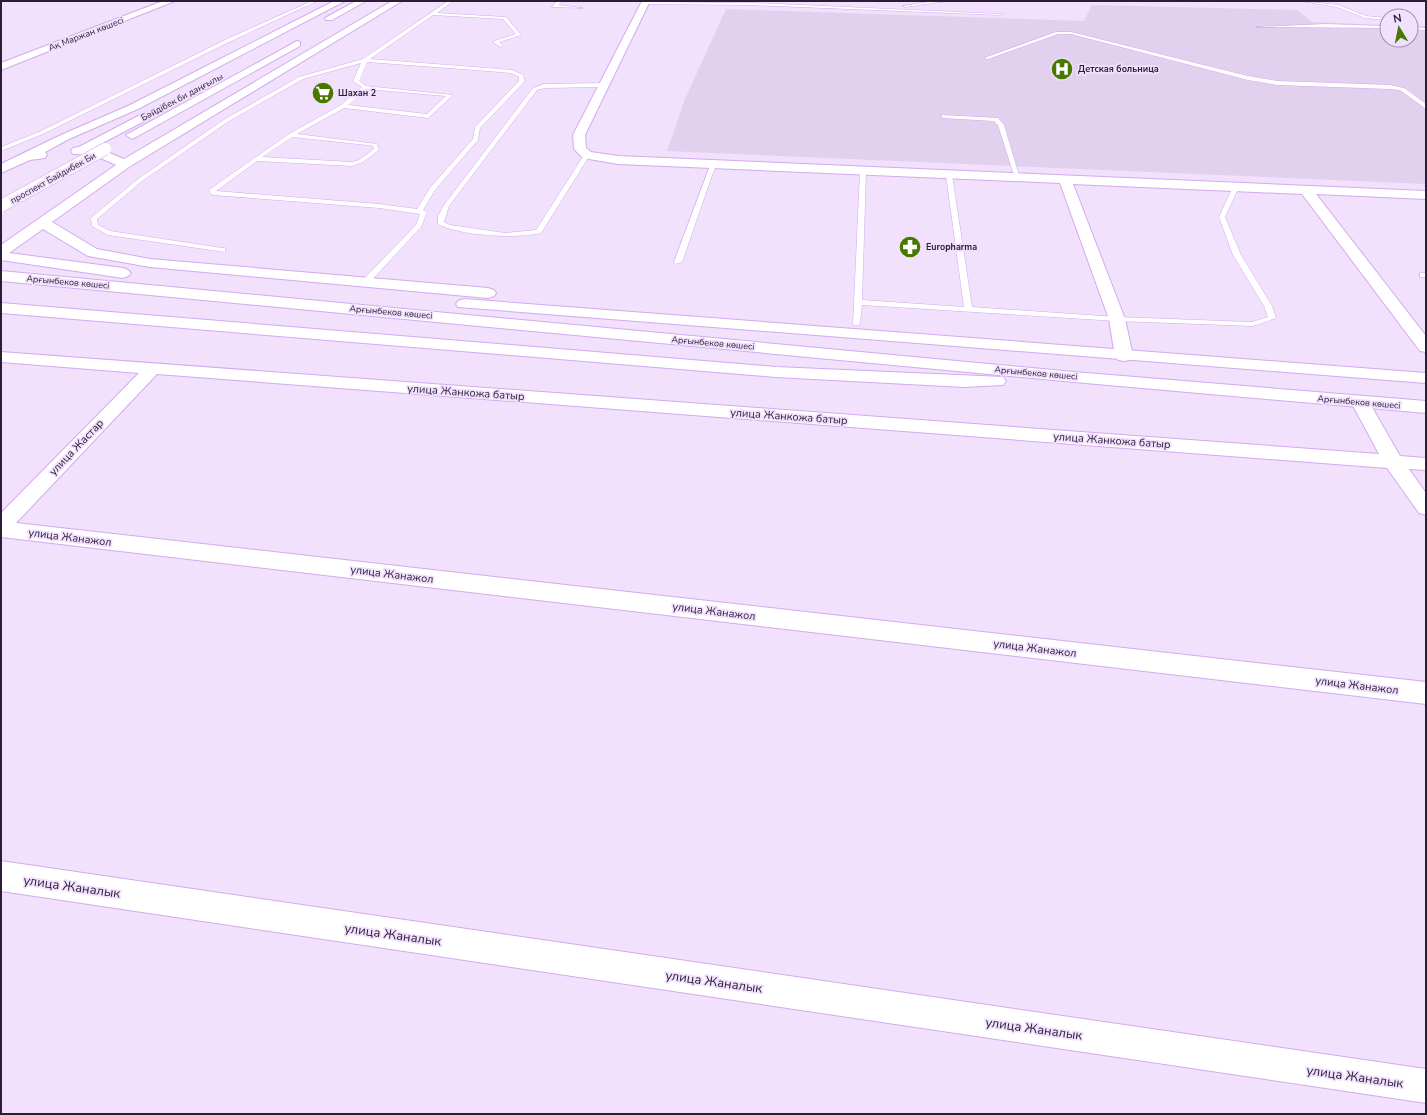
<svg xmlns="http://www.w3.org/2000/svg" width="1427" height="1115" font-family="'Nunito Sans',sans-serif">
<rect width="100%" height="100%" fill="#f1e1fd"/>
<path fill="#e2d0ef" d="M 1092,5 L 1297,10 L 1312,22 L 1387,25 L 1387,40 L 1411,40 L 1411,25 L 1426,26 L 1426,184 L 667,151 L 685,99 L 726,9 L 1084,21 Z"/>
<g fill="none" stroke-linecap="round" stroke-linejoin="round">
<g stroke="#d3aaee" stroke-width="1">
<g id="service">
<path d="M 312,1 L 317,1 L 229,42 L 43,134 L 1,151 L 1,147 L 39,132 L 225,40 Z"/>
<path d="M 448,1 L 453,1 L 437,13 L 506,17 L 521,35 L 499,42 L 503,46 L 501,47 L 494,43 L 494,41 L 516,34 L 503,19 L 433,15 L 370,59 L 512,70 L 523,75 L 525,81 L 480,128 L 478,140 L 435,190 L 423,210 L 427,212 L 421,227 L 368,284 L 361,282 L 416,225 L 420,214 L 379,208 L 213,195 L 211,194 L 209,190 L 289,134 L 341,105 L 362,87 L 353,81 L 361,63 L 303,79 L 229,121 L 142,181 L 97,219 L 98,225 L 110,231 L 222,248 L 225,248 L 225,252 L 108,235 L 92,226 L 91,218 L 138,179 L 225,119 L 299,77 L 363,59 ZM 367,62 L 488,71 L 511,73 L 519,77 L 519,81 L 475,127 L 473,139 L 430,188 L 417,209 L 379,204 L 216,191 L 257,161 L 352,166 L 363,162 L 379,150 L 377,144 L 297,134 L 344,108 L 428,118 L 453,95 L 366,86 L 359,81 ZM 366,89 L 446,96 L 427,114 L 348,105 ZM 292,137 L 367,145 L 373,146 L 374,149 L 359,160 L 352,162 L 262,157 Z"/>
<path d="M 557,1 L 562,1 L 558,5 L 583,8 L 552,7 Z"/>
<path d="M 935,1 L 947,1 L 905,7 L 903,6 Z"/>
<path d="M 1301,1 L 1338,5 L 1366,16 L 1387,18 L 1387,20 L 1365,18 L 1337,7 Z"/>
<path d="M 645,2 L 755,3 L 1003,14 L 1001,15 L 747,5 L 643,4 Z"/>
<path d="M 1325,24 L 1387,26 L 1387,28 L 1256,27 Z"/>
<path d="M 1411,27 L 1426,28 L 1426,30 L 1411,29 Z"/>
<path d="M 1056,32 L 1071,32 L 1248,76 L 1278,81 L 1390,85 L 1404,88 L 1426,104 L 1426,109 L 1400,90 L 1390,89 L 1278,85 L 1248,80 L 1071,34 L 1058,34 L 988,59 L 984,58 Z"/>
<path d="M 544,84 L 604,83 L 607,85 L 604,87 L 545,88 L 537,90 L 449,206 L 444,222 L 450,225 L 505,233 L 536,230 L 584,155 L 589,154 L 590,155 L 541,233 C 517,239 460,236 438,224 L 438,216 L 444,205 L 533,88 Z"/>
<path d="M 941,115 L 998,118 L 1004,125 L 1020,179 L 1015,178 L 998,125 L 994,121 L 943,118 Z"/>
<path d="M 711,163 L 716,164 L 682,262 L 675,264 L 674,262 Z"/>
<path d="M 863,169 L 866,171 L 862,300 L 964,307 L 946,175 L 949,173 L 952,175 L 972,307 L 1117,317 L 1252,322 L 1268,317 L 1264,306 L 1233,255 L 1219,217 L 1233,187 L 1236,185 L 1239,187 L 1225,217 L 1241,255 L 1272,306 L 1276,318 L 1253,326 L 1117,321 L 862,305 L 860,323 L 859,325 L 853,325 L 860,171 Z"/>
<rect x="1420" y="273" width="6" height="4"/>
</g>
</g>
<g stroke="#d3aaee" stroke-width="2">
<g id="minor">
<path d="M 163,1 L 175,1 L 1,70 L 1,63 Z"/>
<path d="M 642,1 L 650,1 L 585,135 L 586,148 L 591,152 L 618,156 L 1426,191 L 1426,199 L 1316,194 L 1426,336 L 1426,352 L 1420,351 L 1302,194 L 1073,184 L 1125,319 L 1133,356 L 1130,360 L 1124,361 L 1118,360 L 1115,356 L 1109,319 L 1060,183 L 618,164 L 583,158 L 574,149 L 573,135 Z"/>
<path d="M 1,352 L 1379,454 L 1351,402 L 1354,398 L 1360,396 L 1366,398 L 1369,402 L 1400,456 L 1426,458 L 1426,470 L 1409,469 L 1426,493 L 1426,515 L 1419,513 L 1387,468 L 157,374 L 16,523 L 1426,682 L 1426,704 L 1,537 L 1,513 L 139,373 L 1,362 Z"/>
<path d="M 1,861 L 1426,1069 L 1426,1103 L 1,891 Z"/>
</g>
</g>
<g stroke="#d3aaee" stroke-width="2">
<g id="primary">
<path d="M 334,1 L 345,1 L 138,109 L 69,139 L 45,152 L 47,155 L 45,158 L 30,160 L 1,173 L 1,164 L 61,135 L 130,105 Z"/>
<path d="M 356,1 L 366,1 L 332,20 L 326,20 L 325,18 Z"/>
<path d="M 392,1 L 402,1 L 129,167 L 52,222 L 97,249 L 150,259 L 488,288 L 494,290 L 496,293 L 494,296 L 488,298 L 150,267 L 88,256 L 43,229 L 9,253 L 123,268 L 128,270 L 131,273 L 128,276 L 123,278 L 1,260 L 1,245 L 116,165 L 94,155 L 73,154 L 71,151 L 73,148 L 79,147 L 140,115 L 148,115 L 150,117 L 148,119 L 95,147 L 124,159 Z"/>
<path d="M 297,41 L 300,42 L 300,46 L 136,137 L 132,139 L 126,135 Z"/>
<path d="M 1,271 L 1074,372 L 1426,401 L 1426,413 L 1074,382 L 1,281 Z"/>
<path d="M 464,299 L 1426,373 L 1426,383 L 458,307 L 456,304 L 458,301 Z"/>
<path d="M 1,303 L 776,367 L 1003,377 L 1006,381 L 1003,385 L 964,387 L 776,377 L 1,313 Z"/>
</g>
</g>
<use href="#service" fill="#fff" fill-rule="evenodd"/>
<use href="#minor" fill="#fff" fill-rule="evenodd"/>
<use href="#primary" fill="#fff" fill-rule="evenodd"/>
<g stroke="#d3aaee" stroke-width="13" stroke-linecap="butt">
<path id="primary-bridge" d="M 1,206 L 105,149"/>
</g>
<use href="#primary-bridge" stroke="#fff" stroke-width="12"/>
</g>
<defs>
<g id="hospital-disc" transform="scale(1.15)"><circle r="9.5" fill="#487800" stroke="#f1e1fd"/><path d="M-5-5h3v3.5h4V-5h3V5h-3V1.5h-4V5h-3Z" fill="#fff"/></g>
<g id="supermarket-disc" transform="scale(1.15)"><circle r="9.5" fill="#487800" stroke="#f1e1fd"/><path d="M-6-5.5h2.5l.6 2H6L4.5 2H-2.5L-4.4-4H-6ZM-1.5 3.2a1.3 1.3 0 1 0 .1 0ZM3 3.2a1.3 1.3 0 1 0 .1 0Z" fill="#fff"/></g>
<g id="pharmacy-disc" transform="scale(1.15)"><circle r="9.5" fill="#487800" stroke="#f1e1fd"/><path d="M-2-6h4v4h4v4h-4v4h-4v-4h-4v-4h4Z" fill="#fff"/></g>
</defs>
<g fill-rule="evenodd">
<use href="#hospital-disc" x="1062" y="69"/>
<use href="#supermarket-disc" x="323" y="93"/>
<use href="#pharmacy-disc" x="910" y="247"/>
</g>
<g text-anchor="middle" stroke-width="3.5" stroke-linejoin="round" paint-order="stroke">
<g font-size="9" fill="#2c1c36" stroke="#f1e1fd">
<text transform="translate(86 34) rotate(-21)" y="3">Ақ Маржан көшесі</text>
<text transform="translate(182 97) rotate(-28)" y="3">Бәйдібек би даңғылы</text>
<text transform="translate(53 178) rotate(-29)" y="3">проспект Байдибек Би</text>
<text transform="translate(68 282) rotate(5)" y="3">Арғынбеков көшесі</text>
<text transform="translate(391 312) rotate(5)" y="3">Арғынбеков көшесі</text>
<text transform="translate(713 343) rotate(5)" y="3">Арғынбеков көшесі</text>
<text transform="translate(1036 373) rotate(5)" y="3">Арғынбеков көшесі</text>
<text transform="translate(1359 402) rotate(5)" y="3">Арғынбеков көшесі</text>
</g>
<g font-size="9" font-weight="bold" fill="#2c1c36" stroke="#f1e1fd" text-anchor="start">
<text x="1078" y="72">Детская больница</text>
<text x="338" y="96">Шахан 2</text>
<text x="926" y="250">Europharma</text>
</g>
<g font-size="11" fill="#2c1c36" stroke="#f1e1fd">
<text transform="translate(466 392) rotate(4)" y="4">улица Жанкожа батыр</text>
<text transform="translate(789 416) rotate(4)" y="4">улица Жанкожа батыр</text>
<text transform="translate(1112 440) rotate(4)" y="4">улица Жанкожа батыр</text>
<text transform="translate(76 447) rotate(-46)" y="4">улица Жастар</text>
<text transform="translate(70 537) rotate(7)" y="4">улица Жанажол</text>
<text transform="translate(392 574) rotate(7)" y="4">улица Жанажол</text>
<text transform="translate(714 611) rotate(7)" y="4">улица Жанажол</text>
<text transform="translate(1035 648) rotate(7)" y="4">улица Жанажол</text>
<text transform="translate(1357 685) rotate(7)" y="4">улица Жанажол</text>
</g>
<g font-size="13" fill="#2c1c36" stroke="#f1e1fd">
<text transform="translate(72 886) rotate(8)" y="5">улица Жаналык</text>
<text transform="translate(393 934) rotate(8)" y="5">улица Жаналык</text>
<text transform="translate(714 981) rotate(8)" y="5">улица Жаналык</text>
<text transform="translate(1034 1028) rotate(8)" y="5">улица Жаналык</text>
<text transform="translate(1355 1076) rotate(8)" y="5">улица Жаналык</text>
</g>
</g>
<rect width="1427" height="1115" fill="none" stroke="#2c1c36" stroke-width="4"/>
<g transform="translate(1399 28) rotate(350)"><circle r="19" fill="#f1e1fd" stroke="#a292ad"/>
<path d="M0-3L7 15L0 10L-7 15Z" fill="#487800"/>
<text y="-6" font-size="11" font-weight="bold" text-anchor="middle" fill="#2c1c36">N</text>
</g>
</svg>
